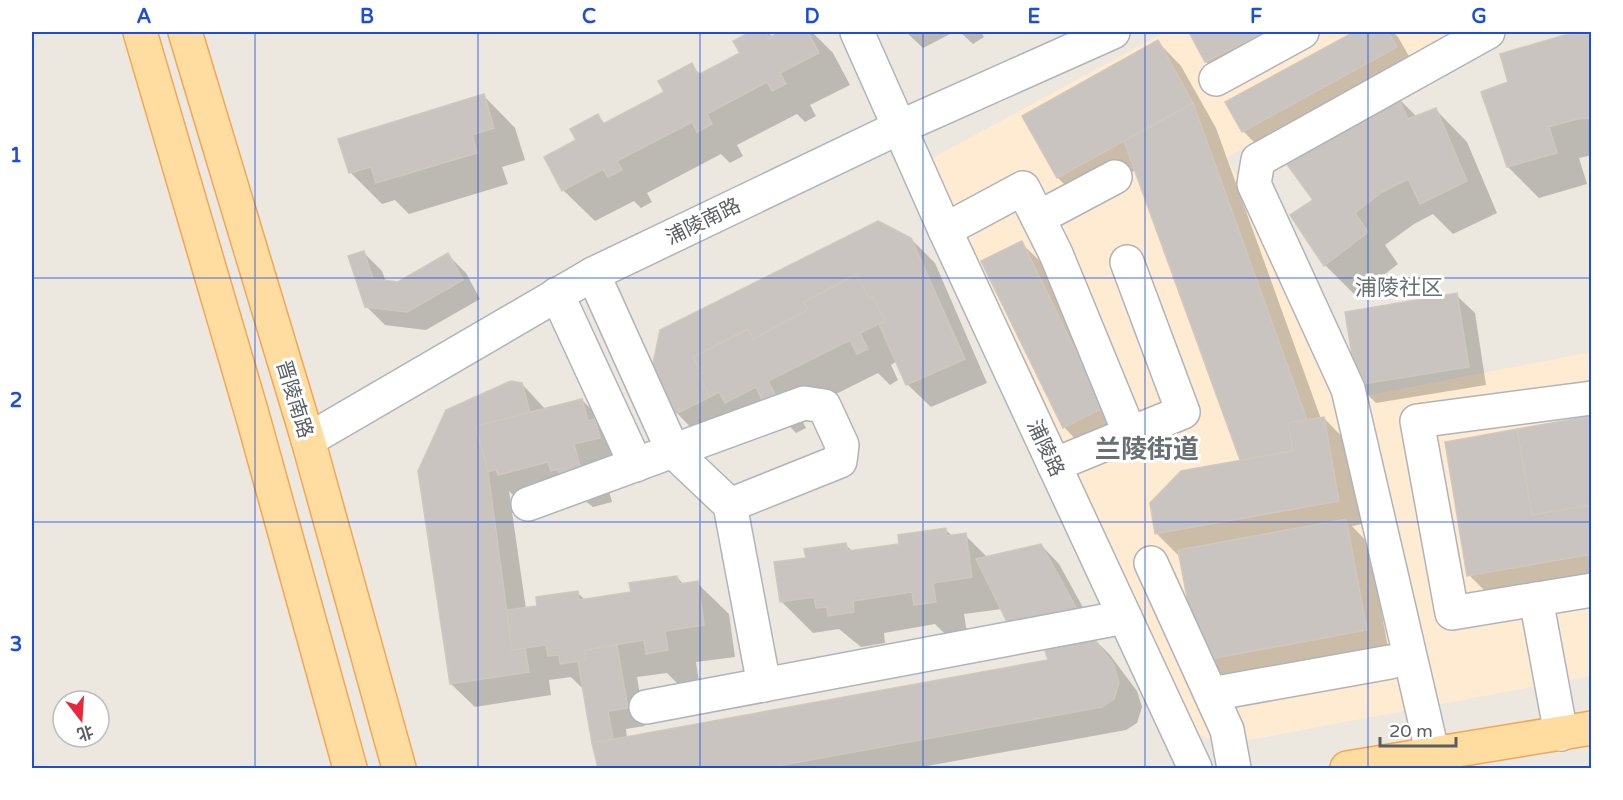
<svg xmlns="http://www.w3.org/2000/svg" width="1623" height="800" font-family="'Varela Round','Noto Sans SC',sans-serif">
<rect width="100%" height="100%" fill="#ece7df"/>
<path fill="#feebd2" d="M 1165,32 L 1454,32 L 1227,157 L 1343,400 L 1591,352 L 1591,676 L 1222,745 L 1199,734 L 1109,550 L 925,162 Z"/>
<g fill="#0003">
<path d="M 753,32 L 767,32 L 773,37 L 784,32 L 812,32 L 833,53 L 850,85 L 810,105 L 816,116 L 805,122 L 797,114 L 737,145 L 743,156 L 730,163 L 721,154 L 647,193 L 652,202 L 641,208 L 634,201 L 595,221 L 563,190 L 578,140 L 598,116 L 606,125 L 666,93 L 691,65 L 701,75 L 742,53 L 735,41 Z"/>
<path d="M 906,32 L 954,32 L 923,48 Z"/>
<path d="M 960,32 L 981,32 L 984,37 L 973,44 Z"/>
<path d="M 1193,32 L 1314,32 L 1224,80 L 1206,62 L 1191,33 Z"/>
<path d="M 1357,32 L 1393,32 L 1398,37 L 1414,65 L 1261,149 L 1243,131 L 1227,103 Z"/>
<path d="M 1592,36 L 1592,155 L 1579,158 L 1587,184 L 1539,198 L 1508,167 L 1510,83 Z"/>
<path d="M 1158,42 L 1181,66 L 1216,128 L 1321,419 L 1324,418 L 1347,442 L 1362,524 L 1352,526 L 1369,544 L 1389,653 L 1224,684 L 1200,661 L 1180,557 L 1156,533 L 1242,461 L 1136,170 L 1081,201 L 1058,178 L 1024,117 Z"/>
<path d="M 1395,95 L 1417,117 L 1436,110 L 1467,142 L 1497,213 L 1453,234 L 1433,214 L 1414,224 L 1385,245 L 1398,264 L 1356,296 L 1325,265 L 1315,201 Z"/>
<path d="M 484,96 L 515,128 L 525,160 L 502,167 L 508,184 L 409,214 L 395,200 L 382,204 L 350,172 Z"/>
<path d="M 911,239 L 935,263 L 987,383 L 931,407 L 907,384 L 897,361 L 891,365 L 898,380 L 890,385 L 878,373 L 798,413 L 806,428 L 796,433 L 784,420 L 700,437 L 677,413 Z"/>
<path d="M 1021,243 L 1040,261 L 1121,427 L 1082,446 L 1064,427 Z"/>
<path d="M 364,253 L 382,271 L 386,282 L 398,283 L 448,255 L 466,273 L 480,299 L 426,330 L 385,325 L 366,306 Z"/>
<path d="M 1456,295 L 1475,313 L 1486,385 L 1376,403 L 1358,385 Z"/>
<path d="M 522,384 L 546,410 L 582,400 L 614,432 L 626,453 L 605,476 L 612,502 L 593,507 L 576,494 L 520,502 L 509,491 L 526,609 L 539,607 L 578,593 L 585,600 L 633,593 L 677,577 L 684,585 L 697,583 L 729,614 L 735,657 L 696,662 L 699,682 L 679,685 L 667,673 L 637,677 L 645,726 L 626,729 L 627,738 L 1050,661 L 1045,644 L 1002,609 L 964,614 L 967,633 L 947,636 L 935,624 L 884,633 L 885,643 L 861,647 L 839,629 L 813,633 L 781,601 L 807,559 L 846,545 L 853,552 L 900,545 L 945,529 L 953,537 L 965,535 L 988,558 L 1041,545 L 1059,564 L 1096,631 L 1088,633 L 1110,655 L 1137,691 L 1142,707 L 1137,723 L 1126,730 L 916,768 L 599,768 L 584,687 L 581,687 L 571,677 L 549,680 L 551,695 L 475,707 L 451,684 L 420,471 Z"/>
<path d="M 1592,418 L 1592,581 L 1492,598 L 1469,575 Z"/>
</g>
<g fill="#c9c4bf" stroke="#d0c7be" stroke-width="1.5">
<path d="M 750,32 L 766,32 L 769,38 L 780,32 L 808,32 L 819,53 L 780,73 L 786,84 L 772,91 L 767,82 L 707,114 L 712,124 L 697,132 L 692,122 L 617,161 L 622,170 L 608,177 L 603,169 L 562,191 L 544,157 L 576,140 L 570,129 L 598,114 L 603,124 L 664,92 L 658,81 L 692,63 L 698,75 L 740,53 L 733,41 Z"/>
<path d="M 1189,32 L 1265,32 L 1205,62 Z"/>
<path d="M 1354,32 L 1388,32 L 1397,47 L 1242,132 L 1225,102 Z"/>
<path d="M 1592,34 L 1592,118 L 1577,119 L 1549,127 L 1557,153 L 1507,167 L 1481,92 L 1508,82 L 1500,54 L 1565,35 Z"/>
<path d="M 1158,40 L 1193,103 L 1057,178 L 1022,116 Z"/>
<path d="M 1396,93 L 1408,119 L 1436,108 L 1467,181 L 1420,204 L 1408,179 L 1382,192 L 1355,213 L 1368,232 L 1324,266 L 1290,215 L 1313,200 L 1286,163 Z"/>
<path d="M 484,94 L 494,128 L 472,135 L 477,153 L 376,183 L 371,167 L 349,173 L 338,139 Z"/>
<path d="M 1193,103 L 1307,420 L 1288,423 L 1293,451 L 1240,460 L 1124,141 Z"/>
<path d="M 878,221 L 911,238 L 965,359 L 906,385 L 879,324 L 885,321 L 872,296 L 869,299 L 857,274 L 804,302 L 808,310 L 753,339 L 748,329 L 693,357 L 702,373 L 698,374 L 710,397 L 676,414 L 652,369 L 660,330 Z"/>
<path d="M 1022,241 L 1103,408 L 1063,428 L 981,261 Z"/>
<path d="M 364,251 L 373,279 L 398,282 L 448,253 L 463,280 L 407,312 L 365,307 L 348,256 Z"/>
<path d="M 857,274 L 869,299 L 872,296 L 885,321 L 860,333 L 868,349 L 857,354 L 850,340 L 768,381 L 776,396 L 763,402 L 756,387 L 725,403 L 719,392 L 710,397 L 698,374 L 702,373 L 693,357 L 748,329 L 753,339 L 808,310 L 804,302 Z"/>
<path d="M 1457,293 L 1469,367 L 1357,385 L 1345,312 Z"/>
<path d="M 511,381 L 522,383 L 530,412 L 476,426 L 488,472 L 512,650 L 525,648 L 529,672 L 450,684 L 418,471 L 446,410 Z"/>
<path d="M 582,399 L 588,421 L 595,419 L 600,438 L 574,444 L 581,470 L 560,476 L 558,469 L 551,471 L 548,462 L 498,475 L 496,469 L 488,472 L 476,426 Z"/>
<path d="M 1592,416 L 1592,505 L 1532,515 L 1517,429 Z"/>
<path d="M 1324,417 L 1339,501 L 1155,534 L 1150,503 L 1181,471 L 1293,451 L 1288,423 Z"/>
<path d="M 1517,429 L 1532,515 L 1592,505 L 1592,554 L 1467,576 L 1445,442 Z"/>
<path d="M 1346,519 L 1367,630 L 1199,661 L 1178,550 Z"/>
<path d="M 946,528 L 947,536 L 966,533 L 972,577 L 933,583 L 936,602 L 914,605 L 912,592 L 853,601 L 854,612 L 828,616 L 827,607 L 816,608 L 814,597 L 780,602 L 774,562 L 806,558 L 804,549 L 846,543 L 848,551 L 899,544 L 898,535 Z"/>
<path d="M 1041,544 L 1079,613 L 1011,630 L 976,559 Z"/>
<path d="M 677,576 L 679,584 L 698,581 L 704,625 L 665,631 L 668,650 L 646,654 L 644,640 L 585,650 L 586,660 L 560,664 L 559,655 L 548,656 L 546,645 L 512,650 L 506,610 L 537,606 L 536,597 L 578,591 L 579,600 L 631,592 L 629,583 Z"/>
<path d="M 1087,630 L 1114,665 L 1119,683 L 1114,699 L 1102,707 L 766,768 L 598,768 L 592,743 L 1048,660 L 1042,641 Z"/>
<path d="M 617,645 L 628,708 L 608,711 L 613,739 L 592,743 L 578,662 L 586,660 L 585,650 Z"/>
</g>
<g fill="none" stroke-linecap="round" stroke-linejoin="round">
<g stroke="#b0b4b8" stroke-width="36">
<g id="minor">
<path d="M 857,32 L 945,230 L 1195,768"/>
<path d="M 1216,79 L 1302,32"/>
<path d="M 1038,218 L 1115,177"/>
<path d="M 945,230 L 1023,188 L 1056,254 L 1130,434"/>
<path d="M 593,274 L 673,451 L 730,505 L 764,685"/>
<path d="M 557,294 L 636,465"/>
<path d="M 1592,398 L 1417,421 L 1452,613 L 1592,590"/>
<path d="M 308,440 L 593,274 L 900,127 L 1113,32"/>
<path d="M 1054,465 L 1183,412 L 1127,262"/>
<path d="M 528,504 L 804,403 L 824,406 L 842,445 L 840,461 L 730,505"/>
<path d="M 1151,563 L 1227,730 L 1234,768"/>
<path d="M 1536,599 L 1561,734"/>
<path d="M 1211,694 L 1390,662"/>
<path d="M 646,707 L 1125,617"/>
<path d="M 1433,755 L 1348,389 L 1254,184 L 1258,160 L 1488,32"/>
</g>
</g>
<g stroke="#f3a652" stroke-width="36">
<g id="major">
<path d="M 140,32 L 252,414 L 350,768"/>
<path d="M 185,32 L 308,440 L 399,768"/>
<path d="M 1347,768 L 1592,728"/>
</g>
</g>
<use href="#minor" stroke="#fff" stroke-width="33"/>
<use href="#major" stroke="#ffdda1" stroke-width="33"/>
</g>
<path fill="none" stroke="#1d4ed8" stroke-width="1.5" stroke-opacity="0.55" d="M 255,32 L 255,768M 478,32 L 478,768M 700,32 L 700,768M 923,32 L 923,768M 1145,32 L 1145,768M 1368,32 L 1368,768M 32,278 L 1592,278M 32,522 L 1592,522"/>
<g text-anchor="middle" stroke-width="6" stroke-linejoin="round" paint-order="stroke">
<g font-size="20" fill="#585e61" stroke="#fff">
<text transform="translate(703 221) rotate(-26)" y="7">浦陵南路</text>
<text transform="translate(295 399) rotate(73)" y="7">晋陵南路</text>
<text transform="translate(1046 448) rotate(65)" y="7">浦陵路</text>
</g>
<g font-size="22" fill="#697073" stroke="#fff">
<text x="1399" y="295">浦陵社区</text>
</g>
<g font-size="26" font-weight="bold" fill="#697073" stroke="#fff">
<text x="1147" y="458">兰陵街道</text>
</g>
</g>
<rect width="1623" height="800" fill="none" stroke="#ffffff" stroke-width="66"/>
<g transform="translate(81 719) rotate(163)"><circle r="28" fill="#ffffff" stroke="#bcbfc0" stroke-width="1.5"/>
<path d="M0-4.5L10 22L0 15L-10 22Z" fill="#eb273e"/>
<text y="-9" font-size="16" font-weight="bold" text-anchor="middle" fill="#585e61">北</text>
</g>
<path d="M1380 737v9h76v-9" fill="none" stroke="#585e61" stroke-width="3"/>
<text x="1389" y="737" font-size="18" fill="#585e61" stroke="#ffffff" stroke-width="4.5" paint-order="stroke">20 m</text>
<rect x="33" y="33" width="1557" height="734" fill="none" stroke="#1d4ed8" stroke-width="2"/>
<g font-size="20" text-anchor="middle" font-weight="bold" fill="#1d4ed8">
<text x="144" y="23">A</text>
<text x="367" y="23">B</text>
<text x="589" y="23">C</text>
<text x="812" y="23">D</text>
<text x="1034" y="23">E</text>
<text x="1256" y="23">F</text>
<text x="1479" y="23">G</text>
<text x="16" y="162">1</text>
<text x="16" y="407">2</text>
<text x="16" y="651">3</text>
</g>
</svg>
